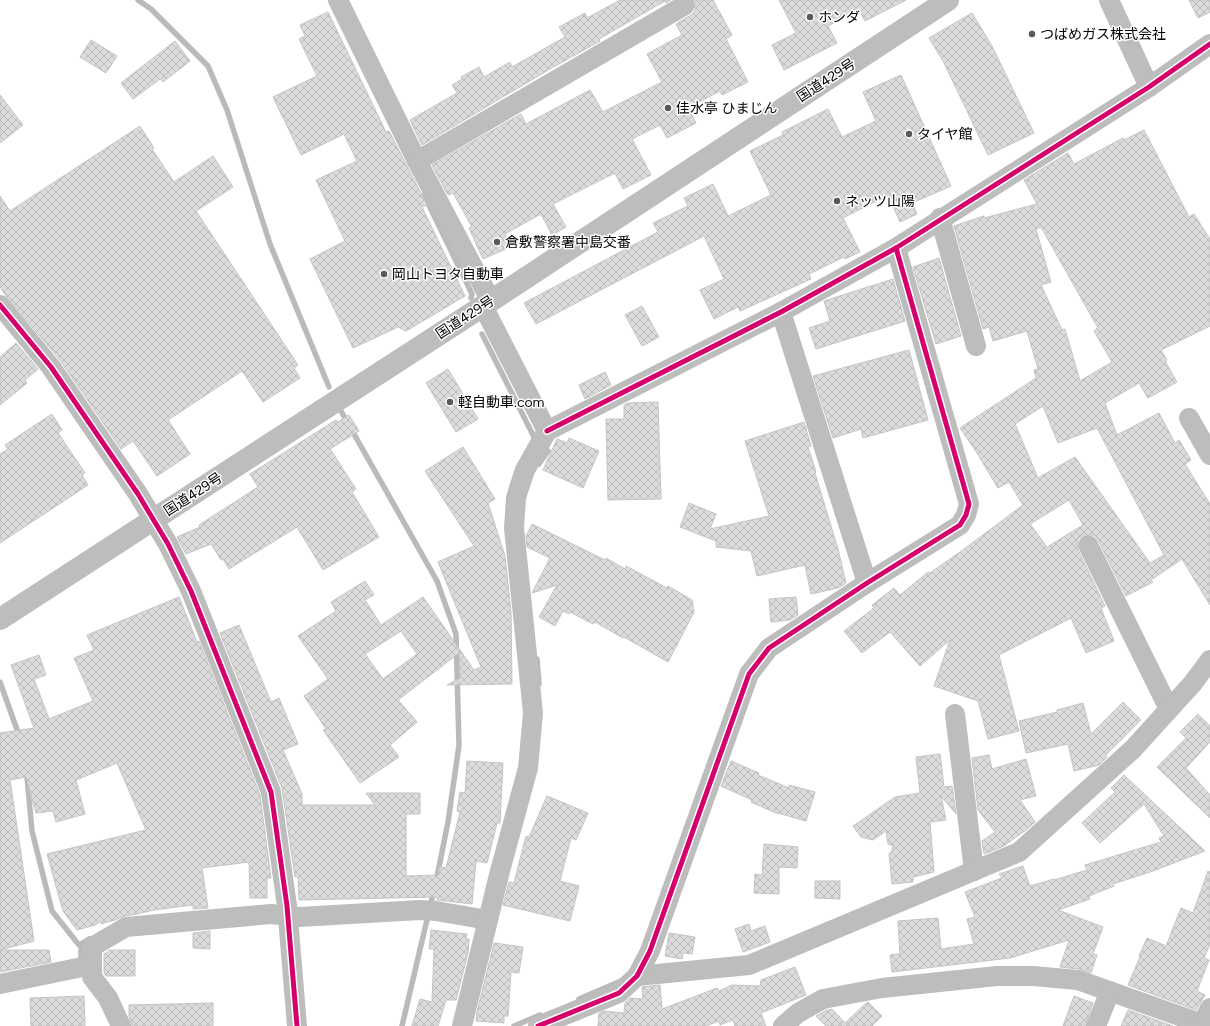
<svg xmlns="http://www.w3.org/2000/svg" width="1210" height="1026" font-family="Figtree,'Noto Sans JP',sans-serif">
<defs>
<pattern id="building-cross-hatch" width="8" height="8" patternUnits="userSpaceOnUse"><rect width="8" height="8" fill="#dcdcdc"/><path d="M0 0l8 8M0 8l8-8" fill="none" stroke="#bbb"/></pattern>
</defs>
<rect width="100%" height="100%" fill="#fff"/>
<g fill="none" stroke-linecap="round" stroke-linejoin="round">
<g stroke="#bababa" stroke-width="5.5">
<path d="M 138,0 L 151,9 L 208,66 L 227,110 L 270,244 L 329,387"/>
<path d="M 424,195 L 472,294 L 471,298"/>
<path d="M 482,334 L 534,437"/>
<path d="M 341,411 L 345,418"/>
<path d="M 354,434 L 437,581 L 456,634 L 459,745 L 448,822 L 436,882"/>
<path d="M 539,464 L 548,451 L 546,450"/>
<path d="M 537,659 L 539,684"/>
<path d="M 0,682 L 20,738"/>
<path d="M 27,777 L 32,831 L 52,911 L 79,945 L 89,939"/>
<path d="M 81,944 L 81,963"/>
<path d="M 579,999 L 621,981"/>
<path d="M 402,1026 L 434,890"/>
<path d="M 514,1026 L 540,1015"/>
</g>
</g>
<g fill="url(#building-cross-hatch)" stroke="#c4c4c4" fill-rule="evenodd">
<path d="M 620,0 L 671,0 L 666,3 L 665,1 L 599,39 L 600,41 L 550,69 L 422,145 L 410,120 L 457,93 L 452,85 L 462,79 L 461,77 L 479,67 L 484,77 L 510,62 L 512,67 L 565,37 L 559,27 L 585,13 L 587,18 Z"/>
<path d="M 695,0 L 713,0 L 732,35 L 726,39 L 748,82 L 722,95 L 720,91 L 688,108 L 696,123 L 667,138 L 660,125 L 632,139 L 651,175 L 623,189 L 615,173 L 553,204 L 566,227 L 552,235 L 541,214 L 505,234 L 510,247 L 483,259 L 469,228 L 472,227 L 453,193 L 448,195 L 432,165 L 521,114 L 526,124 L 590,90 L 603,112 L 662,82 L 647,54 L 682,35 L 676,24 L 691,15 L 695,11 L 696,5 Z"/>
<path d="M 779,0 L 906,0 L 865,21 L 859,10 L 828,26 L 837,43 L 784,70 L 772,45 L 796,33 Z"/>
<path d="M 1189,0 L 1210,0 L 1210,12 L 1198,18 Z"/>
<path d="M 328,12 L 386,132 L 389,131 L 427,205 L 422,207 L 465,296 L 406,331 L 398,327 L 353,348 L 310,259 L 345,241 L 316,180 L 357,161 L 344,134 L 301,155 L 273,97 L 317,76 L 299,39 L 305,36 L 300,25 Z"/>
<path d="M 972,13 L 992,46 L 1034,133 L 988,155 L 943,61 L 929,38 Z"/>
<path d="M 91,40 L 117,56 L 106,73 L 80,57 Z"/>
<path d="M 175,41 L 190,61 L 163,82 L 160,79 L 133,99 L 121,83 Z"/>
<path d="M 901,75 L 951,186 L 912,203 L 917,214 L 900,222 L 888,195 L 843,218 L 860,252 L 845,259 L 844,257 L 809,274 L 811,279 L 740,311 L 738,307 L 714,319 L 700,290 L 724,279 L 704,236 L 536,324 L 524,303 L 658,232 L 653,223 L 688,206 L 684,198 L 713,184 L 728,216 L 771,195 L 750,151 L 783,135 L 782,132 L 828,109 L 842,137 L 876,121 L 863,92 Z"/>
<path d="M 0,95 L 23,125 L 0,143 Z"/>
<path d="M 140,126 L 154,148 L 152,149 L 174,182 L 213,156 L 233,187 L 196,211 L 298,365 L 294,368 L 300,378 L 263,402 L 242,371 L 168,420 L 190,454 L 157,476 L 133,441 L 121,449 L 60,360 L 6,296 L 0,287 L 0,196 L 10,211 Z"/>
<path d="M 1144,130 L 1189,217 L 1194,214 L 1210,239 L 1210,326 L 1161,350 L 1167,360 L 1165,361 L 1177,382 L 1148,398 L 1139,383 L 1105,403 L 1117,435 L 1159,413 L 1175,443 L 1179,440 L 1191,460 L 1185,464 L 1210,504 L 1210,605 L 1182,559 L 1151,580 L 1153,582 L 1126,596 L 1098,540 L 1095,536 L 1089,534 L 1083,535 L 1078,539 L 1077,544 L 1078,550 L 1105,606 L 1101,608 L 1114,641 L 1086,653 L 1071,618 L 999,655 L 1019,731 L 988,739 L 978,701 L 934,686 L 950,640 L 920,666 L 890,632 L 862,653 L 844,631 L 874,608 L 872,605 L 894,588 L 900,595 L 928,572 L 930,573 L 960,552 L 1023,505 L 1009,482 L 998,488 L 975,450 L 960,428 L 1036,378 L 1034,370 L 1038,369 L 1027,331 L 993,341 L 989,327 L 983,329 L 954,226 L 984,216 L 984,218 L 1037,204 L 1024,180 L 1068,153 L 1074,164 L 1123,138 L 1124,140 ZM 1041,227 L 1098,328 L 1094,331 L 1112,362 L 1080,381 L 1065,329 L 1062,330 L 1041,285 L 1051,282 L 1036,229 ZM 1043,406 L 1058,443 L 1097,428 L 1164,555 L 1150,563 L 1075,457 L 1038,478 L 1015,424 ZM 1069,500 L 1083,525 L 1047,547 L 1030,524 Z"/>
<path d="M 939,258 L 961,336 L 936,344 L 913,267 Z"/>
<path d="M 893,279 L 905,321 L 816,349 L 809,328 L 830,321 L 824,301 Z"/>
<path d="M 642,306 L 659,337 L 642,346 L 625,315 Z"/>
<path d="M 16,343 L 38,369 L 25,380 L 27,383 L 0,405 L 0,357 Z"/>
<path d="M 909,350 L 928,420 L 863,438 L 861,429 L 833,438 L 813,376 Z"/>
<path d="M 448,369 L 478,419 L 456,432 L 426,383 Z"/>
<path d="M 605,372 L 611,385 L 585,399 L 579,385 Z"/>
<path d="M 658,402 L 661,499 L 608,500 L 606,419 L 624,419 L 624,405 L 628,403 Z"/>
<path d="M 52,414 L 62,430 L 58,433 L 85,473 L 82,475 L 88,485 L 0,543 L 0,454 L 8,449 L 5,445 Z"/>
<path d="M 349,415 L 359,431 L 330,449 L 356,489 L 352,492 L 379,537 L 323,570 L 297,527 L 229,569 L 223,559 L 221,560 L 211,544 L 186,554 L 177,537 L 200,527 L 199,525 L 258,487 L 250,474 L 336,420 L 338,422 Z"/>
<path d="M 804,422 L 811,446 L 808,447 L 816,472 L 815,473 L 838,549 L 846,583 L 838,588 L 811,594 L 805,565 L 757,576 L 751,551 L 716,547 L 716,541 L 680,527 L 689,503 L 716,514 L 710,529 L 769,516 L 745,441 Z"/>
<path d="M 569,438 L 599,451 L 583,488 L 543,470 L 557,439 L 567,443 Z"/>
<path d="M 463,447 L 495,499 L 488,503 L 505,556 L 511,612 L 512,684 L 447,685 L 460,678 L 459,653 L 398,700 L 417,722 L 390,745 L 399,757 L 360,783 L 323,730 L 326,729 L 304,696 L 328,679 L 298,636 L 336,611 L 331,602 L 365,581 L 374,595 L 365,600 L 381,625 L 423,597 L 474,670 L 481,667 L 438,562 L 474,546 L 425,471 ZM 401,631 L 417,654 L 383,679 L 365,654 Z"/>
<path d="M 532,524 L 605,560 L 606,558 L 625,569 L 626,566 L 667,588 L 668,586 L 692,600 L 694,612 L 668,662 L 624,637 L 623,638 L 595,622 L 593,624 L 570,612 L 569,614 L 563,611 L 555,626 L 539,617 L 557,585 L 532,593 L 550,558 L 527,547 L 526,536 Z"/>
<path d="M 179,597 L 197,642 L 199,641 L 260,795 L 271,878 L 267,878 L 267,898 L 250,898 L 249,862 L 202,868 L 208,908 L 193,909 L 193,905 L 154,910 L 137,914 L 125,916 L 115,920 L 101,924 L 101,921 L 95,925 L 77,930 L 63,911 L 47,854 L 146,830 L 117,763 L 76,780 L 85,814 L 56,822 L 53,811 L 36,813 L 26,777 L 10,780 L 34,941 L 0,950 L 0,733 L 34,728 L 11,665 L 39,655 L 46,675 L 34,679 L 49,719 L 93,701 L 74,658 L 94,650 L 87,635 Z"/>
<path d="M 796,597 L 798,615 L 790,620 L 771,622 L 769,599 Z"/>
<path d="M 239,625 L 271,702 L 279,698 L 298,744 L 283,750 L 302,794 L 302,805 L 375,805 L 366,793 L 420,793 L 420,814 L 406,814 L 406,876 L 439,875 L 439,867 L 446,868 L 460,812 L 457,811 L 460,792 L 465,793 L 467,761 L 503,763 L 500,823 L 497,823 L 487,863 L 476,861 L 472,904 L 437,900 L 437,897 L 299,900 L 298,877 L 295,877 L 282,788 L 220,633 Z"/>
<path d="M 1123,702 L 1141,720 L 1105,756 L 1107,757 L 1099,765 L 1074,771 L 1068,744 L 1026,753 L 1019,721 L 1057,712 L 1057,710 L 1083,703 L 1091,734 Z"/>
<path d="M 1198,714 L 1210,726 L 1210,742 L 1186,768 L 1210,795 L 1210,818 L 1157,767 L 1186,738 L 1180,732 Z"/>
<path d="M 940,754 L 944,787 L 952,786 L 956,814 L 941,796 L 946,820 L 930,822 L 934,872 L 913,877 L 913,882 L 892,884 L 889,853 L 891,853 L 893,846 L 888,844 L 886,831 L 873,840 L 861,837 L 853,826 L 895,797 L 920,793 L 916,757 Z"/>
<path d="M 989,755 L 992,769 L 1026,759 L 1036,796 L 1020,800 L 1035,822 L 1026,830 L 1004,846 L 984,854 L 982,841 L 995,832 L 978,810 L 972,758 Z"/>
<path d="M 731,761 L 759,773 L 758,775 L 789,788 L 789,785 L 815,792 L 806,821 L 778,813 L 778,814 L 751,802 L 752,800 L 721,786 Z"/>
<path d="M 1124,775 L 1205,851 L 1153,871 L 1113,884 L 1114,886 L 1089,896 L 1090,899 L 1058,910 L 1103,927 L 1093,954 L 1097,955 L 1091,973 L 1079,969 L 1060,967 L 1069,940 L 1010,958 L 892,972 L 890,955 L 900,954 L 898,921 L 938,918 L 941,949 L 974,944 L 967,919 L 975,917 L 965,892 L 1002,878 L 999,874 L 1023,866 L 1030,886 L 1054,879 L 1054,880 L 1087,870 L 1085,865 L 1161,842 L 1159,838 L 1164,836 L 1144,804 L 1100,843 L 1082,823 L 1115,792 L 1111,788 Z"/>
<path d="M 547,796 L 588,813 L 576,840 L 571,838 L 560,881 L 579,886 L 570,921 L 503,905 L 509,882 L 514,883 L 526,836 L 529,837 Z"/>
<path d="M 764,844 L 798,847 L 797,868 L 779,867 L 779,894 L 754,893 L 755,874 L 762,875 Z"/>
<path d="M 1208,871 L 1210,872 L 1210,944 L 1204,958 L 1209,960 L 1197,991 L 1205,995 L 1196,1010 L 1128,985 L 1140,957 L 1139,956 L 1147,938 L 1166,946 L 1181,908 L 1193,913 Z"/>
<path d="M 815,881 L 840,881 L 840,899 L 815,898 Z"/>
<path d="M 749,924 L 751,931 L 765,926 L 770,942 L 743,952 L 735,929 Z"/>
<path d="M 431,930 L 467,934 L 466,939 L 469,939 L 468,953 L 456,1000 L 446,1000 L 438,1026 L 412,1026 L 420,999 L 432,1002 L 434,949 L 429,949 Z"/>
<path d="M 210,931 L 210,949 L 193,948 L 193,933 Z"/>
<path d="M 669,933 L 695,937 L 692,954 L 683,953 L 682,959 L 665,956 Z"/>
<path d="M 494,943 L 523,947 L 519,973 L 511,972 L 508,1016 L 504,1016 L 504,1023 L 476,1021 L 477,1012 Z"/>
<path d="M 0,950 L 49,950 L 51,962 L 0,972 Z"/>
<path d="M 110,950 L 135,950 L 135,976 L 106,976 L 104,973 L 104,954 Z"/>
<path d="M 795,967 L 806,995 L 761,1013 L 766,1026 L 735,1026 L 733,1020 L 720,1025 L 719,1021 L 706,1026 L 598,1026 L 599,1013 L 604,1011 L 624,1013 L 625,1003 L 630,998 L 643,999 L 642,987 L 660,985 L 662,1009 L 717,988 L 719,991 L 732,985 L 760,986 L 761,980 Z"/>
<path d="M 84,996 L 85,1026 L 31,1026 L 30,998 Z"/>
<path d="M 1074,996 L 1093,1003 L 1085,1026 L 1063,1026 Z"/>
<path d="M 868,1002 L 882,1016 L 872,1026 L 826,1026 L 816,1016 L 827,1010 L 832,1009 L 845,1023 L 866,1003 Z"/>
<path d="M 213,1003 L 213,1026 L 132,1026 L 129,1016 L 129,1005 Z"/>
<path d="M 1128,1010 L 1173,1026 L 1121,1026 Z"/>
</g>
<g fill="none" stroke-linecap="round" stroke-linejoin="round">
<g stroke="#bdbdbd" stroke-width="20">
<path d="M 338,0 L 417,161 L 491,301"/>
<path d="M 1109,0 L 1149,87"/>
<path d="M 417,161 L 685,5"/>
<path d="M 940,218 L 976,346"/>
<path d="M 0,305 L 51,367 L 138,494 L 168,544 L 191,591 L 271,792 L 287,906 L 297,1026"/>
<path d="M 781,312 L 867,583"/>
<path d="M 1189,418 L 1210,455"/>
<path d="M 547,431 L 781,312 L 896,248 L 1149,87 L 1210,44"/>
<path d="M 1088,545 L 1169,709"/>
<path d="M 955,714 L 974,871"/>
<path d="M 637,976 L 749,965 L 1019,852 L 1133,749 L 1193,683 L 1210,660"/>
<path d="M 0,984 L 92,965"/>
<path d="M 121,1026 L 108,998 L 92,977 L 92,947 L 126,927 L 271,914 L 299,917 L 420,910 L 436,911 L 488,920"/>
<path d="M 462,1026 L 500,871 L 528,768 L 533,713 L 514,528 L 516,498 L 519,488 L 525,470 L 547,431 L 483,306"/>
<path d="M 538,1026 L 619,993 L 637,976 L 650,951 L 749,674 L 769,648 L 867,583 L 960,525 L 966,515 L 969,504 L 896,248"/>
<path d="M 783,1026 L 798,1013 L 823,999 L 882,988 L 997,976 L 1033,976 L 1078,980 L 1202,1024"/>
<path d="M 1096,1026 L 1110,991"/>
<path d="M 1201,1026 L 1210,1008"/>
</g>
<path stroke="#bdbdbd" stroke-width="22" d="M 0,619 L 483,306 L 948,0"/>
<g stroke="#fff" stroke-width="8">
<g id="cycleway">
<path d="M 0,305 L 51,367 L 138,494 L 168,544 L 191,591 L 271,792 L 287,906 L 297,1026"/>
<path d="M 547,431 L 781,312 L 896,248 L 1149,87 L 1210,44"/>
<path d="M 538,1026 L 619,993 L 637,976 L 650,951 L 749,674 L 769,648 L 867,583 L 960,525 L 966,515 L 969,504 L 896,248"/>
</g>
</g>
<use href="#cycleway" stroke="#d6006c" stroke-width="5"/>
</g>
<g fill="#595959" stroke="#fff" stroke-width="1.5">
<circle cx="810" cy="17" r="4"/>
<circle cx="1032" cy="34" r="4"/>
<circle cx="668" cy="108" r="4"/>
<circle cx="909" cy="134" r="4"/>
<circle cx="837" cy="201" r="4"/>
<circle cx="497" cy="242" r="4"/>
<circle cx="384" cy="274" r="4"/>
<circle cx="450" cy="402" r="4"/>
</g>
<g text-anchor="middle" stroke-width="3" stroke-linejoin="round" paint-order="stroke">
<g font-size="14" fill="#000" stroke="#fff" text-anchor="start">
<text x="818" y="22">ホンダ</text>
<text x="1040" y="39">つばめガス株式会社</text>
<text x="676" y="113">佳水亭 ひまじん</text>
<text x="917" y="139">タイヤ館</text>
<text x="845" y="206">ネッツ山陽</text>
<text x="505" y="247">倉敷警察署中島交番</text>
<text x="392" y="279">岡山トヨタ自動車</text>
<text x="458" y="407">軽自動車.com</text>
</g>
<g font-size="14" fill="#000" stroke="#fff">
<text transform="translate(826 80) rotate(-33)" y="5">国道429号</text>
<text transform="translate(465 317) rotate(-33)" y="5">国道429号</text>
<text transform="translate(193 494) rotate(-33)" y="5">国道429号</text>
</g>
</g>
</svg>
